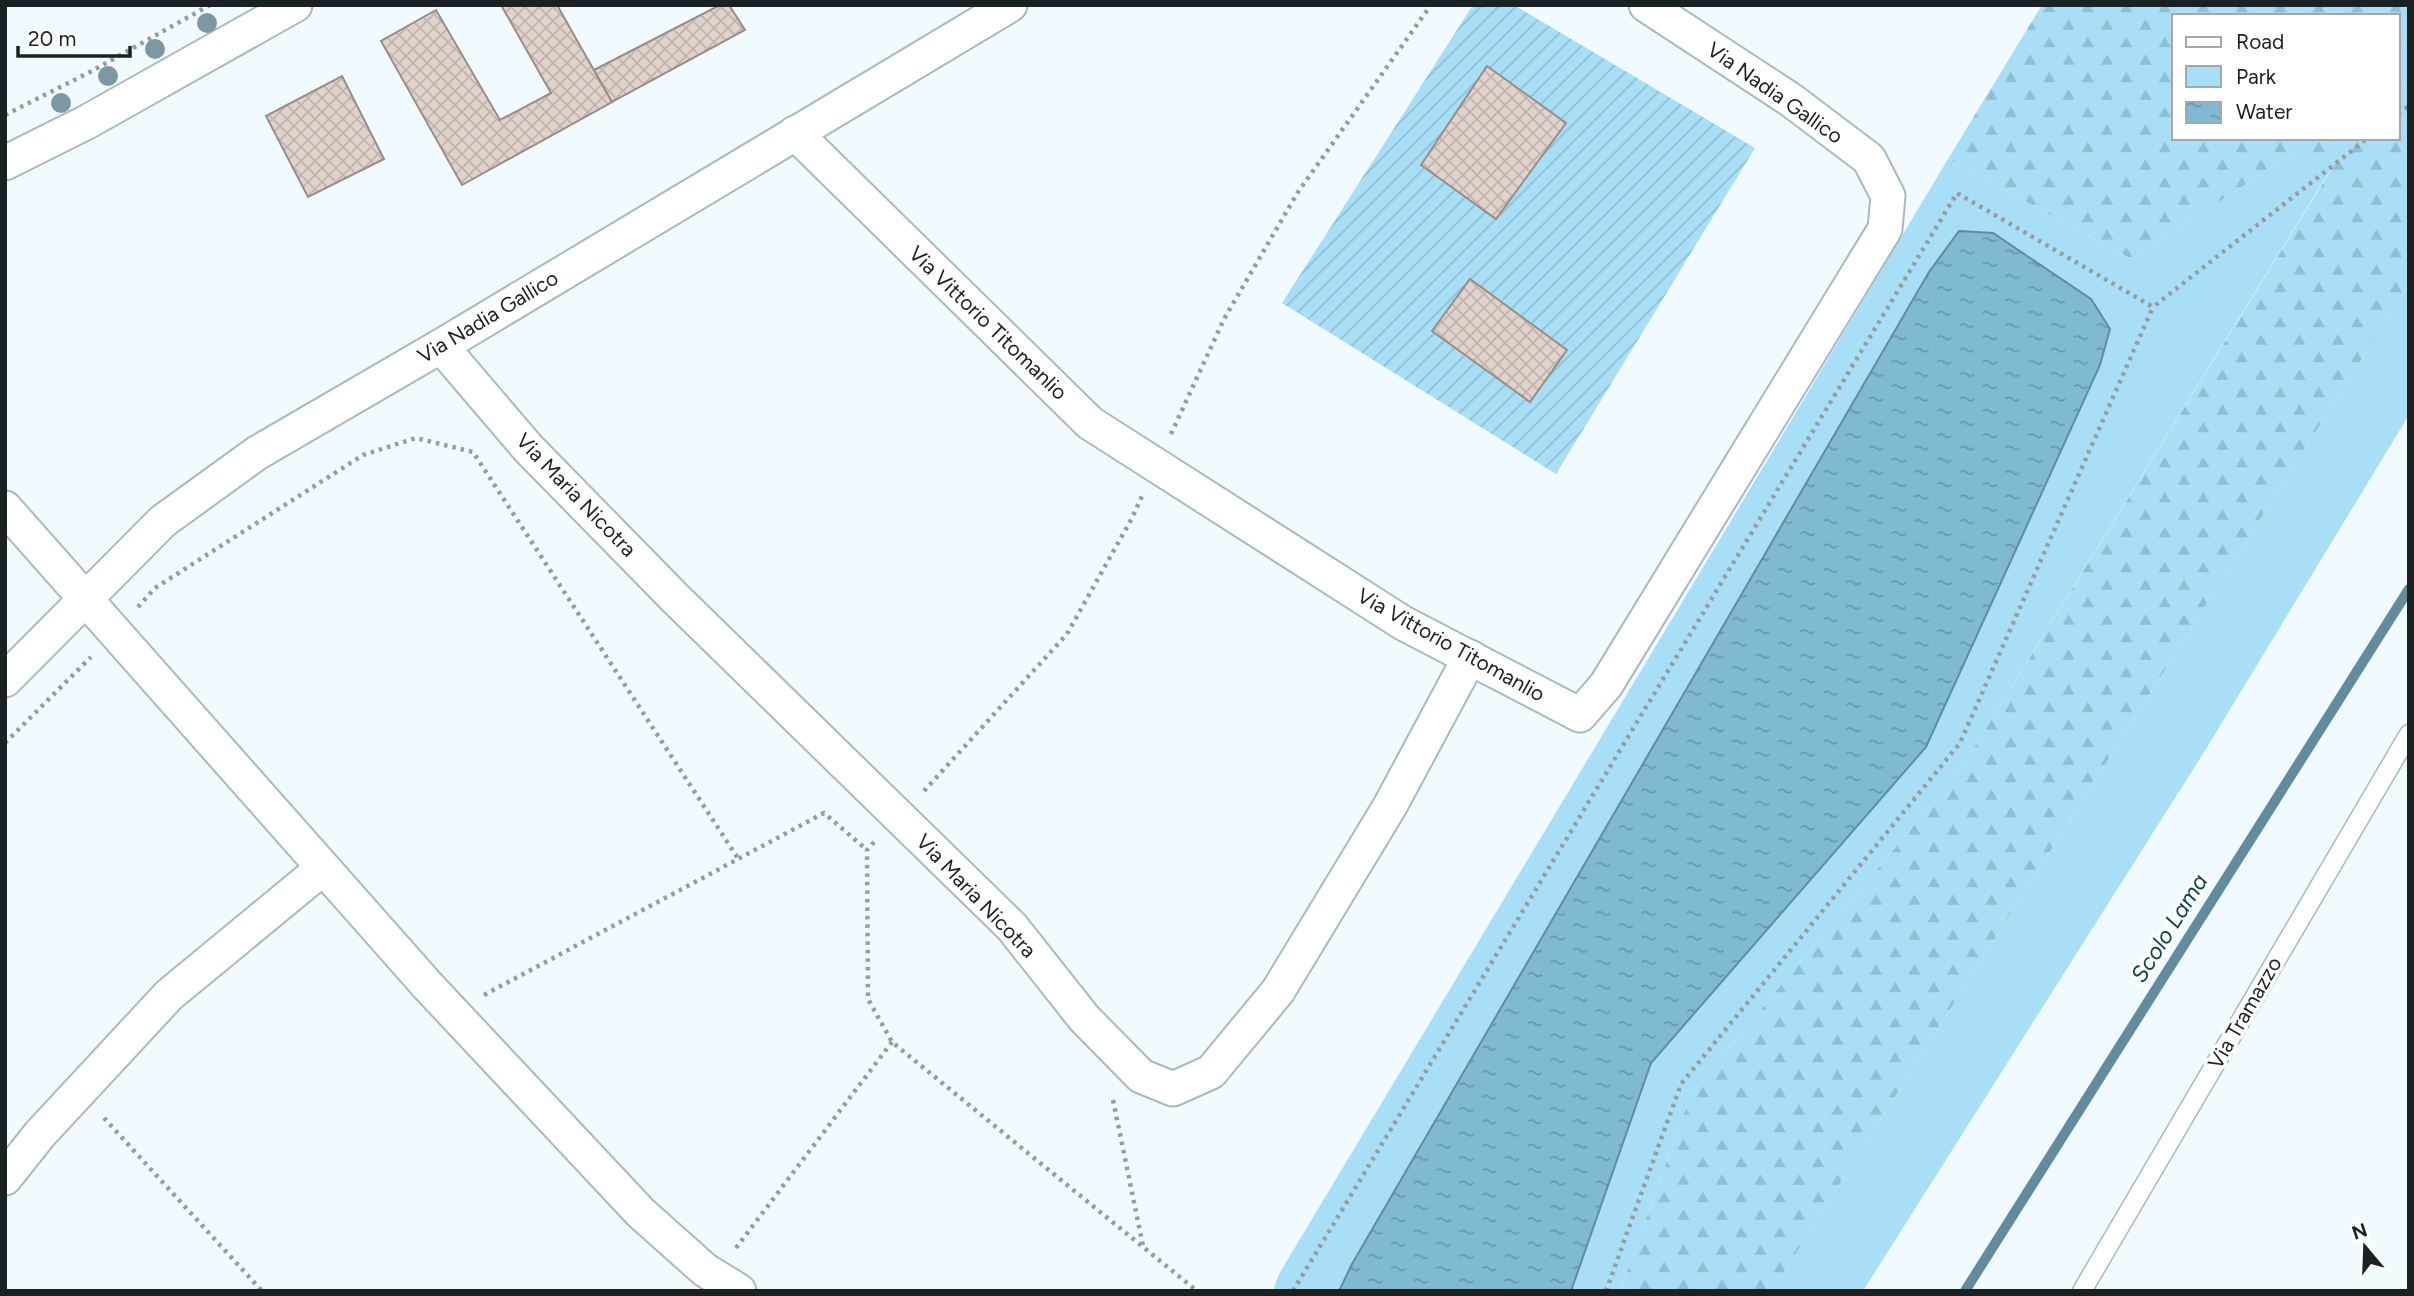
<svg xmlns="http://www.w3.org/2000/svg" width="2414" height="1296" font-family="Figtree,sans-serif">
<defs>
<pattern id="forest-firs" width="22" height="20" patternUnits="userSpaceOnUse" patternTransform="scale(1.75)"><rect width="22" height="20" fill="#a8dff7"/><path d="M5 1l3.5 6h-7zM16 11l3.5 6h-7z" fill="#90bfd3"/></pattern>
<pattern id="garden-furrows" width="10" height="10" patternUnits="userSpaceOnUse" patternTransform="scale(1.75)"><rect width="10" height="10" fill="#a8dff7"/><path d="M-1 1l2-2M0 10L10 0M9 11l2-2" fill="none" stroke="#90bfd3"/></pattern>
<pattern id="water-ripples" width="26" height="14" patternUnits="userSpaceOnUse" patternTransform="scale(1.75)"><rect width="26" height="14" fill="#80bad2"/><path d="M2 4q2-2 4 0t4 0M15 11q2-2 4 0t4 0" fill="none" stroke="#6897aa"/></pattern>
<pattern id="building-cross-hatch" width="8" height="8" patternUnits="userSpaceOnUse" patternTransform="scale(1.75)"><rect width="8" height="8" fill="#e0d3cb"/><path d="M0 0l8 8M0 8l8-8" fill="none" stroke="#c0b5ae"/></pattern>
</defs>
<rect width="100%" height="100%" fill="#f1fafe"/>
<g fill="#a8dff7">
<path d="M 2297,151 L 2331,169 L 1962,767 L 1691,1094 L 1620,1291 L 1273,1291 L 1279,1274 L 1948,159 L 2131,259 Z"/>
<path d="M 2409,284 L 2409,415 L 2206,749 L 1863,1291 L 1772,1291 Z"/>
</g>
<path fill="url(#forest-firs)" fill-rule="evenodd" d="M 2042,5 L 2409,5 L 2409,284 L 1772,1291 L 1620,1291 L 1691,1094 L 1962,767 L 2331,170 L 2297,151 L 2131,259 L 1948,159 ZM 2174,16 L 2398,16 L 2398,138 L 2174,138 Z"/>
<path fill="url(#garden-furrows)" d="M 1473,5 L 1514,5 L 1755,148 L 1556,474 L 1282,303 Z"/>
<path fill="url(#water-ripples)" stroke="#628c9e" stroke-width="2" d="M 1959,231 L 1993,233 L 2091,299 L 2110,329 L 2100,365 L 1926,747 L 1651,1063 L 1571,1291 L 1339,1291 L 1352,1264 L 1929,272 Z"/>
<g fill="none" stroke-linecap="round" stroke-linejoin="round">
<path stroke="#628c9e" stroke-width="10" d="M 1965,1291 L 2409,589"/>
</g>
<g fill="url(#building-cross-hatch)" stroke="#9a8d86" stroke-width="2">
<path d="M 501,5 L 557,5 L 612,102 L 462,185 L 381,41 L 436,10 L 500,120 L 551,93 Z"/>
<path d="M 720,5 L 729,5 L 745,30 L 612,102 L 594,70 Z"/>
<path d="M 1487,66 L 1566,123 L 1496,219 L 1421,165 Z"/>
<path d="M 342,76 L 384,159 L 308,197 L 266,116 Z"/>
<path d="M 1470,279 L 1567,350 L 1530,402 L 1432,331 Z"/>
</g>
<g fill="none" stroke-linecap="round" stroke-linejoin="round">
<g stroke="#aab9bf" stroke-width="21">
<path id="service" d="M 2082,1291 L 2409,734"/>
</g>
<g stroke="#aab9bf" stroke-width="37">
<g id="minor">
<path d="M 795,133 L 1090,423 L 1403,623 L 1580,715 L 1606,685 L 1885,229 L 1888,196 L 1869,159 L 1791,100 L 1646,5"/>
<path d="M 5,163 L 87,122 L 295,5"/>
<path d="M 441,346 L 528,448 L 676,599 L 1012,927 L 1084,1018 L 1141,1076 L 1173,1089 L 1211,1072 L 1278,991 L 1390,806 L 1470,657"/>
<path d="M 5,508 L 428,986 L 641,1213 L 705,1270 L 739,1291"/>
<path d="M 5,680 L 163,521 L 257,453 L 441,346 L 1010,5"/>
<path d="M 5,1178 L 40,1134 L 169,995 L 323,868"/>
</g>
</g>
<g stroke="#969da1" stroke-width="4.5" stroke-dasharray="3.5 5" stroke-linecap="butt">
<path d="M 2398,114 L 2409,106"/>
<path d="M 5,115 L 90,72 L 210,5"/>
<path d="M 1171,434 L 1224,319 L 1298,192 L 1431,5"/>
<path d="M 138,607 L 155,588 L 363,455 L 416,438 L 473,452 L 739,860"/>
<path d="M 5,743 L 91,657"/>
<path d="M 924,791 L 1067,634 L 1132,518 L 1142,496"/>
<path d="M 874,842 L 867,850 L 868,999 L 892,1042 L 1197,1291"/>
<path d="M 484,995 L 824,813 L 867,850"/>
<path d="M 1113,1100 L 1143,1246"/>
<path d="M 104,1118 L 262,1291"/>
<path d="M 736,1248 L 892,1042"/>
<path d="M 1293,1291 L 1957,193 L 2153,307 L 2368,138"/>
<path d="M 1606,1291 L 1681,1084 L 1960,743 L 2153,307"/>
</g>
<use href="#service" stroke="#fff" stroke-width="18"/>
<use href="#minor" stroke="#fff" stroke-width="33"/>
</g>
<g fill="#7a99a4">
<circle cx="207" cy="23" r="10"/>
<circle cx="155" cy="49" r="10"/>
<circle cx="108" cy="76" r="10"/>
<circle cx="61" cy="103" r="10"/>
</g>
<g text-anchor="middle" stroke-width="7" stroke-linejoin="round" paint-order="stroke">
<g font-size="21" fill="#1b2023" stroke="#fff">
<text transform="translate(1775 93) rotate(35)" y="7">Via Nadia Gallico</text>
<text transform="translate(488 317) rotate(-31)" y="7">Via Nadia Gallico</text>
<text transform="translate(988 323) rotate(44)" y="7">Via Vittorio Titomanlio</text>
<text transform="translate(576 495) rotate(46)" y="7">Via Maria Nicotra</text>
<text transform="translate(1451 645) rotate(29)" y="7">Via Vittorio Titomanlio</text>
<text transform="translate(976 896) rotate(46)" y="7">Via Maria Nicotra</text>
<text transform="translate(2245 1013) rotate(-60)" y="7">Via Tramazzo</text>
</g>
<g font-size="23" font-style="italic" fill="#0f4253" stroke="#fff">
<text transform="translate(2169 928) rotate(-58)" y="8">Scolo Lama</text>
</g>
</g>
<rect width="2414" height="1296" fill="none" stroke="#1b2023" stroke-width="14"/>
<rect x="2172" y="14" width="228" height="126" fill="#ffffff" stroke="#a4a6a7" stroke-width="2"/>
<rect x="2186" y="37" width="35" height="10" fill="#ffffff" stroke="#a4a6a7" stroke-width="2"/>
<text x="2236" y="49" font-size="21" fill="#1b2023">Road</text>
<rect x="2186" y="66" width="35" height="21" fill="#a8dff7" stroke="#a4a6a7" stroke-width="2"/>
<text x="2236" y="84" font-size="21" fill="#1b2023">Park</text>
<rect x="2186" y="102" width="35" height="21" fill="url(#water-ripples)" stroke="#a4a6a7" stroke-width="2"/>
<text x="2236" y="119" font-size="21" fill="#1b2023">Water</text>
<g transform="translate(2365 1247) rotate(341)" stroke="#ffffff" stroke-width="5" paint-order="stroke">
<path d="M0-5L12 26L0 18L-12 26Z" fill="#1b2023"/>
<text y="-10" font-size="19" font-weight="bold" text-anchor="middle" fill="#1b2023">N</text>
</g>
<path d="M18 46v10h112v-10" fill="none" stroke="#1b2023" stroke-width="3.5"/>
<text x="28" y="46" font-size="21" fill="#1b2023" stroke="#ffffff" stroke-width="5" paint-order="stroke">20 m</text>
</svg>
